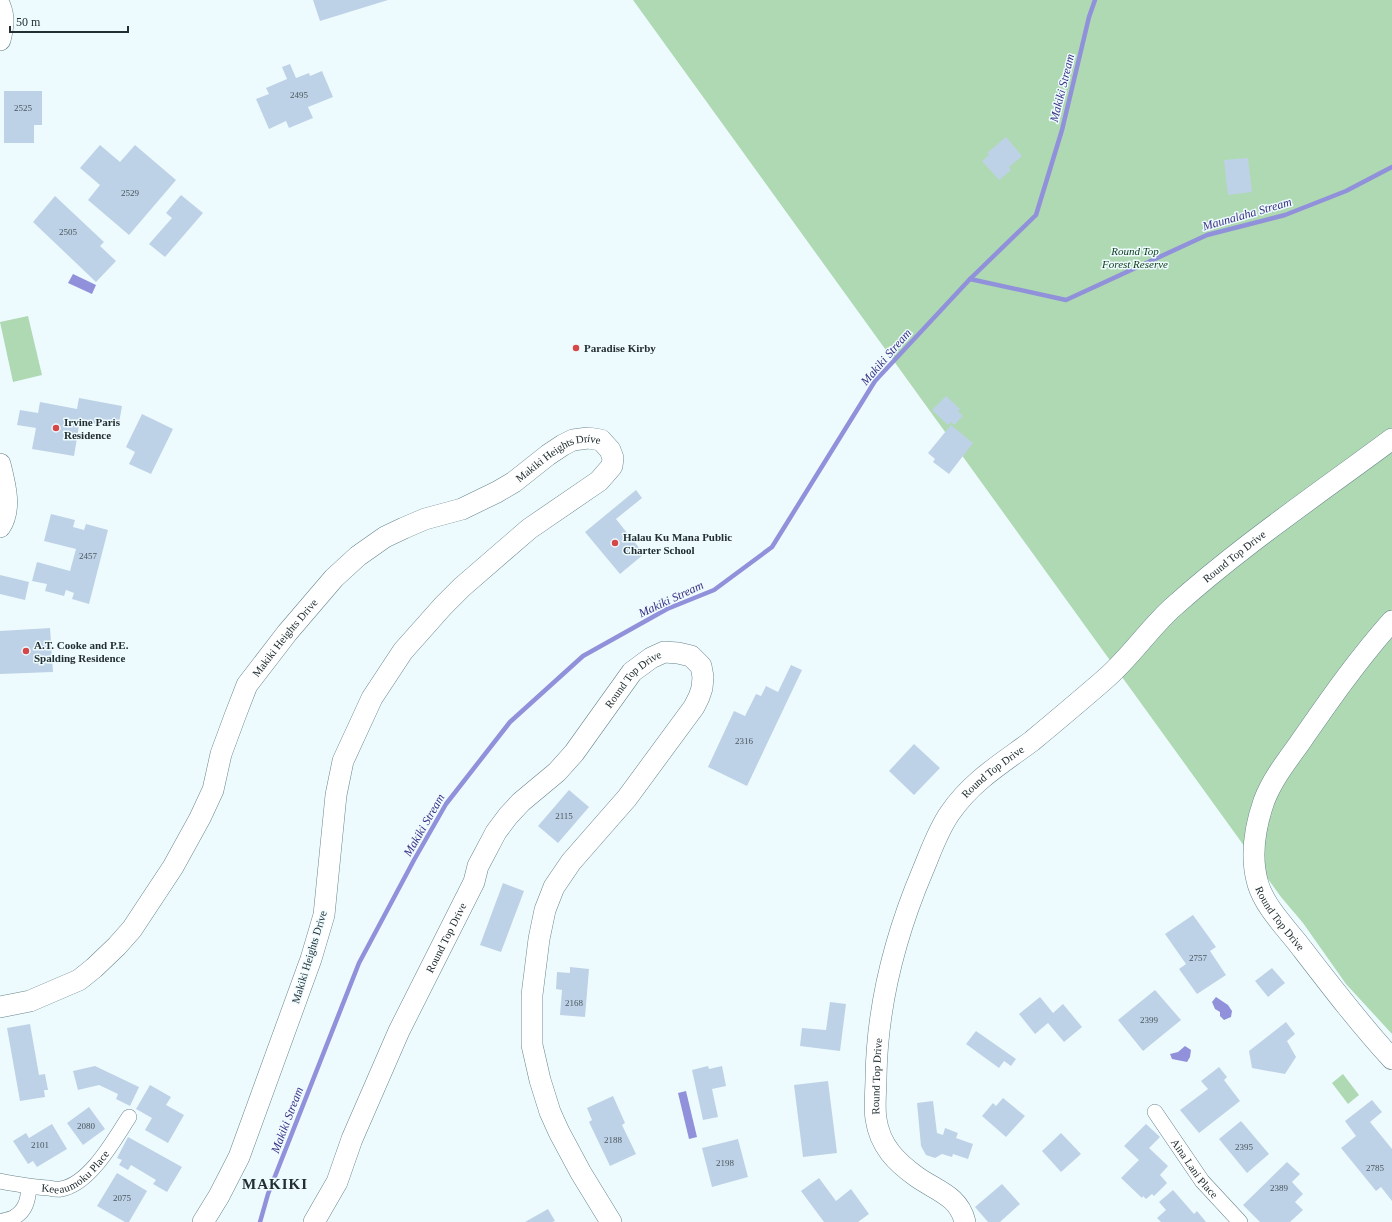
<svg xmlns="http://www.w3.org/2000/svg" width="1392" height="1222" font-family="'Times New Roman',serif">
<rect width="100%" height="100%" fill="#eefbfe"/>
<g fill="#afd9b2">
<path d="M 633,0 L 1392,0 L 1392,1034 L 1346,984 L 1303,923 L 1281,897 Z"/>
<path d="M 28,316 L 42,375 L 13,382 L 0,322 Z"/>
<path d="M 1343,1074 L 1359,1095 L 1348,1104 L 1332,1083 Z"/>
</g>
<g fill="#9091da">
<path d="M 73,274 L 96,285 L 92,294 L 68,283 Z"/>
<path d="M 1216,997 L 1228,1005 L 1232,1011 L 1231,1017 L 1224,1020 L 1220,1016 L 1220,1012 L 1215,1009 L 1212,1002 Z"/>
<path d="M 1185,1046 L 1191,1050 L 1190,1057 L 1187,1062 L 1172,1059 L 1170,1054 L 1178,1052 Z"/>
<path d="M 686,1091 L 697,1137 L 689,1139 L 678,1093 Z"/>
</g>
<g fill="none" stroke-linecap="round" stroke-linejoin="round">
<g stroke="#9091da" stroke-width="4.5">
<path d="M 970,279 L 1066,300 L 1207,235 L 1285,215 L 1346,191 L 1392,167"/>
<path d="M 260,1222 L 268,1194 L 359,963 L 414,860 L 446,804 L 510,722 L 583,656 L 667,609 L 714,590 L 772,547 L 875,381 L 970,279 L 1036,215 L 1062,130 L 1089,17 L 1095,0"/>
</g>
</g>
<g fill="#bed2e7">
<path d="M 313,0 L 388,0 L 320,21 Z"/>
<path d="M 290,64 L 296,78 L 309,73 L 310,76 L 322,71 L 333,97 L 308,107 L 313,118 L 289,128 L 286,121 L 269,129 L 256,99 L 269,94 L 266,88 L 287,79 L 282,67 Z"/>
<path d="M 4,91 L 42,91 L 42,125 L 34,125 L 34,143 L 4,143 Z"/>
<path d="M 1006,137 L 1022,156 L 1009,167 L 1011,170 L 999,180 L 982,161 L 989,155 L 987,153 Z"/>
<path d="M 100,145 L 120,162 L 135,145 L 176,180 L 129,235 L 88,200 L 100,185 L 80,168 Z"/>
<path d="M 1248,158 L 1252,192 L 1228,195 L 1224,160 Z"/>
<path d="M 181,195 L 203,213 L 165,257 L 149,244 L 172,218 L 166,213 Z"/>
<path d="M 55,196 L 104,242 L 100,246 L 116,261 L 96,282 L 33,222 Z"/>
<path d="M 946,396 L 960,409 L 958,411 L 963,416 L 954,425 L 951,422 L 948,425 L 932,410 Z"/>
<path d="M 79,398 L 122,406 L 119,423 L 97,420 L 97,424 L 87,422 L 86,427 L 79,426 L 74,456 L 32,449 L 36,428 L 17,425 L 20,410 L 38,413 L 40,402 L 77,409 Z"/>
<path d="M 142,414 L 173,429 L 151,474 L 129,464 L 135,452 L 126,447 Z"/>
<path d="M 951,425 L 973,443 L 949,474 L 933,462 L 935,459 L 928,453 Z"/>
<path d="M 636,490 L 642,498 L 616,519 L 644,554 L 620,574 L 585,532 Z"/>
<path d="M 51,514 L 75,520 L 73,527 L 84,530 L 86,524 L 108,530 L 89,604 L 72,599 L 74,593 L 66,590 L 64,596 L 45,591 L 47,584 L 32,581 L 37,562 L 70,571 L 76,549 L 44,541 Z"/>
<path d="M 0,575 L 29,582 L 25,600 L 0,594 Z"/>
<path d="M 50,628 L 53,672 L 0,674 L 0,631 Z"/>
<path d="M 791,665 L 802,670 L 747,786 L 708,767 L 734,711 L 745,716 L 756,694 L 761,696 L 766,686 L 778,692 Z"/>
<path d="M 914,744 L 940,768 L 914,795 L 889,771 Z"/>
<path d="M 569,790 L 589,807 L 558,843 L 538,826 Z"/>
<path d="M 503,883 L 524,891 L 501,952 L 480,945 Z"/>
<path d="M 1193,915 L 1216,947 L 1210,951 L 1226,975 L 1197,994 L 1179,969 L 1186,964 L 1165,934 Z"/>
<path d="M 570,967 L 589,969 L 585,1017 L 560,1015 L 562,990 L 556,989 L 557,972 L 570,973 Z"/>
<path d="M 1272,968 L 1285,983 L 1268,997 L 1255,981 Z"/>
<path d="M 1155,990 L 1181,1020 L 1143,1051 L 1118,1020 Z"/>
<path d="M 1040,997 L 1053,1013 L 1063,1004 L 1082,1027 L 1064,1042 L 1048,1023 L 1035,1034 L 1019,1014 Z"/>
<path d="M 830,1002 L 846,1004 L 840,1051 L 800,1046 L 802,1028 L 826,1030 Z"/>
<path d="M 1286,1022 L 1295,1034 L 1287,1041 L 1296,1057 L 1285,1074 L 1252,1068 L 1249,1051 Z"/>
<path d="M 30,1024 L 39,1075 L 45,1074 L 48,1090 L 44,1090 L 45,1097 L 20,1101 L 7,1028 Z"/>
<path d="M 976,1031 L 1016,1059 L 1011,1066 L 1004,1061 L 999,1068 L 966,1044 Z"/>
<path d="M 95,1066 L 139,1087 L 130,1106 L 116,1099 L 118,1094 L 99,1085 L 78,1090 L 73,1071 Z"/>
<path d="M 708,1066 L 709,1069 L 722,1066 L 726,1086 L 712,1089 L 718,1117 L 703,1120 L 692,1070 Z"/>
<path d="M 1219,1067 L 1227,1077 L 1224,1080 L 1240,1101 L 1199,1133 L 1180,1110 L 1208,1089 L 1201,1081 Z"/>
<path d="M 828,1081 L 837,1153 L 803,1157 L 794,1085 Z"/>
<path d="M 150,1085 L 171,1097 L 166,1105 L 184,1115 L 168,1143 L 145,1130 L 152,1118 L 136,1109 Z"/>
<path d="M 613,1096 L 625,1123 L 622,1125 L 636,1154 L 610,1166 L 589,1122 L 592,1120 L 587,1108 Z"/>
<path d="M 1003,1098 L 1025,1116 L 1006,1137 L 982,1116 L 993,1103 L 996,1106 Z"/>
<path d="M 1372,1100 L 1382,1112 L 1370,1122 L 1392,1149 L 1392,1201 L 1381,1187 L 1376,1191 L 1341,1148 L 1356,1136 L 1345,1121 Z"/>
<path d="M 933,1101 L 937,1133 L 943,1135 L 945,1128 L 958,1133 L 956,1138 L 973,1144 L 968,1159 L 953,1154 L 952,1157 L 942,1154 L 935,1158 L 926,1155 L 921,1146 L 917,1103 Z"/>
<path d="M 89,1107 L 105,1129 L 83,1145 L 67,1123 Z"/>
<path d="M 1241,1121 L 1269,1154 L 1247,1173 L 1219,1139 Z"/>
<path d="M 52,1124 L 67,1149 L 37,1167 L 33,1161 L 28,1164 L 13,1141 L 26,1133 L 29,1138 Z"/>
<path d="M 1146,1124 L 1160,1137 L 1149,1148 L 1168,1166 L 1160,1175 L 1167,1183 L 1154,1196 L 1152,1194 L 1146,1199 L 1143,1196 L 1142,1198 L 1121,1178 L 1139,1160 L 1124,1146 Z"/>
<path d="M 1061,1133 L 1081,1154 L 1061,1172 L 1042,1151 Z"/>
<path d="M 128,1137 L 182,1167 L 167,1192 L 153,1184 L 156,1180 L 131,1165 L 128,1170 L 119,1165 L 122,1160 L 117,1158 Z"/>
<path d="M 738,1139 L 748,1177 L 712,1187 L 702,1148 Z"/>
<path d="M 1287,1162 L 1300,1174 L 1292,1182 L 1303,1194 L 1295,1202 L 1303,1210 L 1290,1222 L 1260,1222 L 1243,1205 Z"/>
<path d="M 117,1173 L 147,1191 L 129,1222 L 125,1222 L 97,1206 Z"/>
<path d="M 819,1178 L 836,1201 L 851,1189 L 869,1214 L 858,1222 L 824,1222 L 801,1191 Z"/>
<path d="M 1002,1184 L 1020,1204 L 1000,1222 L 988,1222 L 975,1207 Z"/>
<path d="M 1173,1190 L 1194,1214 L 1197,1211 L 1206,1222 L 1161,1222 L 1157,1218 L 1166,1210 L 1159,1202 Z"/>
<path d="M 548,1209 L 555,1221 L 552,1222 L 525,1222 Z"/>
</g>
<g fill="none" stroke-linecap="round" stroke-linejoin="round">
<g stroke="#67858c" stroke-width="16">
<g id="street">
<path id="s1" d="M 1155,1112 L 1202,1181 L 1240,1222"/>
<path id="s2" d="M 0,1181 C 16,1184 32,1187 49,1188 C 53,1189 57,1190 61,1189 C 90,1184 114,1140 129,1117"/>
<path d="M 0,1222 C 4,1220 9,1220 13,1218 C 26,1211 28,1200 29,1187"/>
</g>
</g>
<g stroke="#67858c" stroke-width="22">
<g id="secondary">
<path d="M 0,6 C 5,18 3,28 0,40"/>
<path d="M 0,464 C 5,484 12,509 0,527"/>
<path id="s3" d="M 1392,621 C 1358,659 1328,702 1299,744 C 1286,762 1272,780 1264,801 C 1255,827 1250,857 1258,884 C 1265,907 1286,928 1300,946 C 1330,985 1359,1023 1392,1059"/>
<path id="s4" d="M 0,1007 L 30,1001 L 79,980 L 94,968 L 117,946 L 132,929 L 173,867 L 200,818 L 213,790 L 221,754 L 235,716 L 247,685 L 287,633 L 334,578 L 358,556 L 385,537 L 404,528 L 425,519 L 462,509 L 497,492 L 514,482 L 548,455 L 563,445 L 573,440 L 588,438 L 601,440 L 610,450 L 613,458 L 612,466 L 599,481 L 529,529 L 462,587 L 443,606 L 403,651 L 372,698 L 343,761 L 336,795 L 324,915 L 311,959 L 239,1157 L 219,1196 L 203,1222"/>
<path id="s5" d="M 314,1222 L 337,1182 L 352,1139 L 399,1031 L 474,882 L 478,866 L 486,851 L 496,832 L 508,816 L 521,802 L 557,772 L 574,753 L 632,672 L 651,658 L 664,652 L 678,653 L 691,656 L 701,666 L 703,677 L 702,688 L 699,697 L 694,707 L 627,798 L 571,862 L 554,887 L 545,910 L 539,939 L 532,995 L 532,1045 L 540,1080 L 550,1112 L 559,1132 L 581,1173 L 611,1222"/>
<path id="s6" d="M 965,1222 C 959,1196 937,1191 917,1177 C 896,1162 880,1146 876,1119 C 874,1106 876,1091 876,1078 C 877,1005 895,936 923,870 C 931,851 938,830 950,813 C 972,781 1001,764 1032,741 C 1056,721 1080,701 1104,680 C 1129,659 1148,630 1172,608 C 1241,546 1318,494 1392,439"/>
</g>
</g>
<use href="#street" stroke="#fff" stroke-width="15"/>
<use href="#secondary" stroke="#fff" stroke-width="21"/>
</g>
<g fill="#d64747" stroke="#eefbfe" stroke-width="1.5">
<circle cx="576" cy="348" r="4"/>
<circle cx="56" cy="428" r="4"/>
<circle cx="615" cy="543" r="4"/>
<circle cx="26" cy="651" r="4"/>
</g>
<g text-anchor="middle" stroke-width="3" stroke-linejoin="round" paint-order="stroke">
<g font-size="9" fill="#49575e">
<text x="299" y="98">2495</text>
<text x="23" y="111">2525</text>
<text x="130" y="196">2529</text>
<text x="68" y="235">2505</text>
<text x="88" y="559">2457</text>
<text x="744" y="744">2316</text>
<text x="564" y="819">2115</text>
<text x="1198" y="961">2757</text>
<text x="574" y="1006">2168</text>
<text x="1149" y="1023">2399</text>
<text x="86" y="1129">2080</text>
<text x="613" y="1143">2188</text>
<text x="40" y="1148">2101</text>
<text x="1244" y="1150">2395</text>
<text x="725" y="1166">2198</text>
<text x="1375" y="1171">2785</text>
<text x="1279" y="1191">2389</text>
<text x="122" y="1201">2075</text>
</g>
<g font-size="11" font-style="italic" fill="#0b3b15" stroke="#eefbfe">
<text x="1135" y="255">Round Top<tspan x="1135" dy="13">Forest Reserve</tspan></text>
</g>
<g font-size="11" font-weight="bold" fill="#222e31" stroke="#eefbfe" text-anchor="start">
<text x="584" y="352">Paradise Kirby</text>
<text x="64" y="426">Irvine Paris<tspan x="64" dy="13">Residence</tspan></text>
<text x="623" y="541">Halau Ku Mana Public<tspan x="623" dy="13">Charter School</tspan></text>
<text x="34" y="649">A.T. Cooke and P.E.<tspan x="34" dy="13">Spalding Residence</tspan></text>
</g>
<g font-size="11" fill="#222e31" stroke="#eefbfe">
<text dy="4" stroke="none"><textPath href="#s4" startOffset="826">Makiki Heights Drive</textPath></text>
<text dy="4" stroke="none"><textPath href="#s6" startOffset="844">Round Top Drive</textPath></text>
<text dy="4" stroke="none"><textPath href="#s4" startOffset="490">Makiki Heights Drive</textPath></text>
<text dy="4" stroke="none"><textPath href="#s5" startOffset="638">Round Top Drive</textPath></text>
<text dy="4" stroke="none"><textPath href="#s6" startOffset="520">Round Top Drive</textPath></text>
<text dy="4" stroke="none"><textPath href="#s3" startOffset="347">Round Top Drive</textPath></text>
<text dy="4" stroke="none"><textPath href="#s5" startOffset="314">Round Top Drive</textPath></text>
<text transform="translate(309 957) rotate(-73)" y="4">Makiki Heights Drive</text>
<text dy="4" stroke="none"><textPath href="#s6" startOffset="184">Round Top Drive</textPath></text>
<text dy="4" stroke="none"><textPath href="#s2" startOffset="82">Keeaumoku Place</textPath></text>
<text dy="4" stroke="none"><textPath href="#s1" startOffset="69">Aina Lani Place</textPath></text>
</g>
<g font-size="12" font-style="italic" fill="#392f84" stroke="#eefbfe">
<text transform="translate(1062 88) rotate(-76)" y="4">Makiki Stream</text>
<text transform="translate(1247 214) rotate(-16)" y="4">Maunalaha Stream</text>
<text transform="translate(886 357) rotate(-49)" y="4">Makiki Stream</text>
<text transform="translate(671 599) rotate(-25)" y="4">Makiki Stream</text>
<text transform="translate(424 825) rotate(-60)" y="4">Makiki Stream</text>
<text transform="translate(287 1120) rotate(-69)" y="4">Makiki Stream</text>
</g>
<g font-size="15" font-weight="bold" letter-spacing="1" fill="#222e31" stroke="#eefbfe">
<text x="275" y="1189">MAKIKI</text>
</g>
</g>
<path d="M10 26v6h118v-6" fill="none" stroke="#222e31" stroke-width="2"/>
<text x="16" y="26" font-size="12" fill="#222e31" stroke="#eefbfe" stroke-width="3" paint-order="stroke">50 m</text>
</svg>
